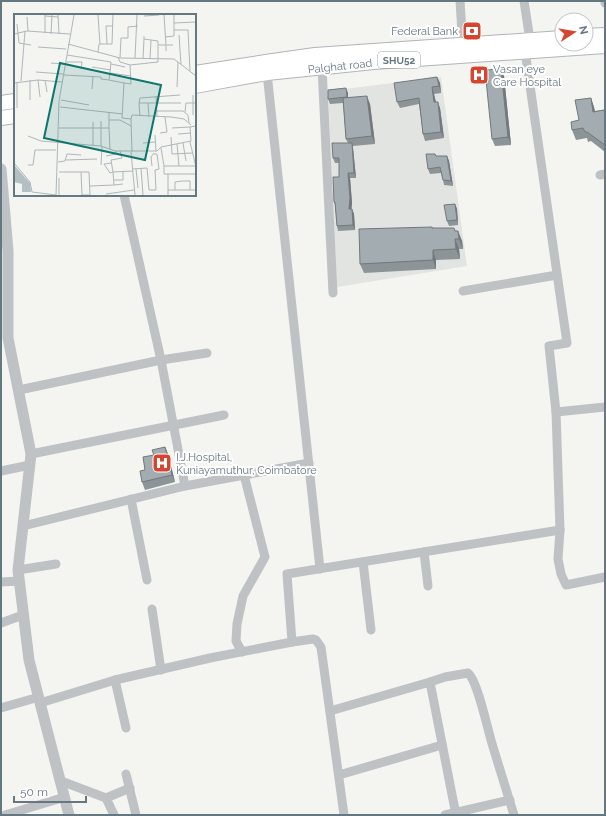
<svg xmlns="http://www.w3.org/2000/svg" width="606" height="816" font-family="Raleway,sans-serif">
<rect width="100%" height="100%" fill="#f4f4f1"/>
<path fill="#e2e4e2" d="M 441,77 L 467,266 L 337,287 L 328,91 Z"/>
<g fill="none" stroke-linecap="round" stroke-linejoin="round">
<g stroke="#afb5b7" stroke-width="16">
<g id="primary">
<path d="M 586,36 L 605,35"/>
<path d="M 195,73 L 266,62 L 315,55 L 562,38"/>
<path d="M 195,86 L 267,73 L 374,62 L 605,46"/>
<path d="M 1,103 L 15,101"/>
<path d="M 1,118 L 15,116"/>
</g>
</g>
<g stroke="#bec2c5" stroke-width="9">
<path d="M 460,1 L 463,48"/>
<path d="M 524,1 L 530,40"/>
<path d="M 605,1 L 605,3"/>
<path d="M 525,51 L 567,343 L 549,346 L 556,412"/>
<path d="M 322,67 L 333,293"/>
<path d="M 267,73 L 320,569"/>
<path d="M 600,175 L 605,174"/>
<path d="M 124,195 L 161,360 L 185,486 L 309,463"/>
<path d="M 463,291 L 557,275"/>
<path d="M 19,390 L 161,360 L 207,353"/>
<path d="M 31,454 L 224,415"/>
<path d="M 1,471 L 30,465"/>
<path d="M 131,499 L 147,580"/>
<path d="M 23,526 L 185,486"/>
<path d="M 560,530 L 558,559 L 561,574 L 566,585 L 605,577"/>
<path d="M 424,552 L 428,586"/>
<path d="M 363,562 L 371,630"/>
<path d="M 18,570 L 56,564"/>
<path d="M 1,582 L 19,581"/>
<path d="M 152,609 L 161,670"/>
<path d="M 1,623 L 23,615"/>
<path d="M 292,642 L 313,639 L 316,640 L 321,647 L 344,815"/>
<path d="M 242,652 L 236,641 L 237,624 L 243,596 L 265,557 L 244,475"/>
<path d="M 115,680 L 126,728"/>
<path d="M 430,682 L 445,677 L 468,673 C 478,681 488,732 493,747 C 500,769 507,792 514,815"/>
<path d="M 40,703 L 115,680 L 210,658 L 292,642 L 287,574 L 560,530 L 556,412 L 605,407"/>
<path d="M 1,708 L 39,697"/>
<path d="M 330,711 L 430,682 L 456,815"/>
<path d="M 126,774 L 136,815"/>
<path d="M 339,775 L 442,745"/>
<path d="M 61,781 L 106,798 L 114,815"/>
<path d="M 106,798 L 130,788"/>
<path d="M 5,815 L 65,797"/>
<path d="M 445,815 L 510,800"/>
</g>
<path stroke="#bec2c5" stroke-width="11" d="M 1,169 L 8,251 L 8,338 L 31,454 L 18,570 L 29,660 L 69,815"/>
<use href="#primary" stroke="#fff" stroke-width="14"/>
</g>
<g fill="#8c9497">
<path d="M 504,76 L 511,145 L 495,146 L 492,139 Z"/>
<path d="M 437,77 L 440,83 L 441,93 L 434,94 L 436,102 L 440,108 L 444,138 L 425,141 L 423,134 L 419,104 L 400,108 L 397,102 Z"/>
<path d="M 348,93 L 348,98 L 370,104 L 375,144 L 353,146 L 353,148 L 356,178 L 350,178 L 352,203 L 351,209 L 352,209 L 354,214 L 355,230 L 338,231 L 337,226 L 335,205 L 334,202 L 339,177 L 339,163 L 335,163 L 333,158 L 348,143 L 346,139 L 343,103 L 330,104 L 328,99 Z"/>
<path d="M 591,98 L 595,111 L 604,110 L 605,113 L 605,152 L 591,141 L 588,142 L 587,138 L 576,140 L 572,130 L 579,120 Z"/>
<path d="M 436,156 L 447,156 L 449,161 L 453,186 L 444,185 L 443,180 L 441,173 L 430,174 L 428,169 Z"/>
<path d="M 455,204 L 457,209 L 458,225 L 449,226 L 447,221 Z"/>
<path d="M 432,227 L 433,228 L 458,231 L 462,241 L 463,249 L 459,249 L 460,259 L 436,260 L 436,269 L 364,273 L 360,264 Z"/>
<path d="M 165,447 L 168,454 L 175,482 L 145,490 L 142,482 L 145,470 L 154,455 Z"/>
</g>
<g fill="#72787b">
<path d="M 501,69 L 504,76 L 511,145 L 508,137 Z"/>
<path d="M 437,77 L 440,83 L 441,93 L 439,86 Z"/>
<path d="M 432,87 L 434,94 L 437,108 L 434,102 Z"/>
<path d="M 346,88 L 348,93 L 348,103 L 347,97 Z"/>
<path d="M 367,96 L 370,104 L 375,144 L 372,136 Z"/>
<path d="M 591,98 L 594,107 L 597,122 L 593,112 Z"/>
<path d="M 438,102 L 440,108 L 444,138 L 441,132 Z"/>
<path d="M 352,143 L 353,148 L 356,178 L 354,173 Z"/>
<path d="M 447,156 L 449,161 L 453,186 L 451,181 Z"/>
<path d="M 348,173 L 350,178 L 352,203 L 351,214 L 349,209 Z"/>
<path d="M 455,204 L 457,209 L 458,225 L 457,220 Z"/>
<path d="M 352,209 L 354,214 L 355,230 L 353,225 Z"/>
<path d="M 458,231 L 462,241 L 463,249 L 459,239 Z"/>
<path d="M 455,239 L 459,249 L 460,259 L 456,249 Z"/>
<path d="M 433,250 L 436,260 L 436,269 L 433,260 Z"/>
<path d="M 165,447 L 168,454 L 175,482 L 172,475 Z"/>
</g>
<g fill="#a3acb0" stroke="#72787b">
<path d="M 501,69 L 508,137 L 492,139 L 485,70 Z"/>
<path d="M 437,77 L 439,86 L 432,87 L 434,102 L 438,102 L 441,132 L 423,134 L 419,98 L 397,102 L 394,83 Z"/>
<path d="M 346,88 L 347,97 L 328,99 L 328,90 Z"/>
<path d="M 367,96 L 372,136 L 346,139 L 343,98 Z"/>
<path d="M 591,98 L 593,112 L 604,110 L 605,116 L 605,145 L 587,132 L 585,132 L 583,128 L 572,130 L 571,122 L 579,120 L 575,100 Z"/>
<path d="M 332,143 L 352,143 L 354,173 L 348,173 L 350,198 L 349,209 L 352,209 L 353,225 L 337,226 L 335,202 L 334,202 L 333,177 L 339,177 L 339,158 L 333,158 Z"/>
<path d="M 426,154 L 435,154 L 436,156 L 447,156 L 451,181 L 443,180 L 440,167 L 428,169 Z"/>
<path d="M 455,204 L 457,220 L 447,221 L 444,205 Z"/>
<path d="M 432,227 L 432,228 L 454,228 L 455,231 L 458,231 L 459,239 L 455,239 L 456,249 L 433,250 L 433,260 L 360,264 L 359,229 Z"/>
<path d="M 165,447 L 172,475 L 142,482 L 140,471 L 145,470 L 143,457 L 154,455 L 152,450 Z"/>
</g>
<defs>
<g id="bank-square" transform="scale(1)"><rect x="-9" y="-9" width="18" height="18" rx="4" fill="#d6452f" stroke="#fff"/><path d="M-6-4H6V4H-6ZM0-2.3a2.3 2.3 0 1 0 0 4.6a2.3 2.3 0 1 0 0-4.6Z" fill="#fff"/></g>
<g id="hospital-square" transform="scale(1)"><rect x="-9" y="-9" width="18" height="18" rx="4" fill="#d6452f" stroke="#fff"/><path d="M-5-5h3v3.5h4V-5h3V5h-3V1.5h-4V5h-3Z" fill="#fff"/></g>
</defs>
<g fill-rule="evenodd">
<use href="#bank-square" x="472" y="31"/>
<use href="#hospital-square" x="479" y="75"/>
<use href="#hospital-square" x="162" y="463"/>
</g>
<g text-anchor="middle" stroke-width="4" stroke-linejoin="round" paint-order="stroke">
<rect fill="#fff" stroke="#93a0a6" stroke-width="1" x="378" y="52" width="42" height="16" rx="3"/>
<g font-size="10" font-weight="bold" fill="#657780">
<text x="399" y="64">SHU52</text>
</g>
<g font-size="11" fill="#657780" stroke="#fff" text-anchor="start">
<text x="458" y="35" text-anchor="end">Federal Bank</text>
<text x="493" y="73">Vasan eye<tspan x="493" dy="13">Care Hospital</tspan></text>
<text x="176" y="461">I.J.Hospital,<tspan x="176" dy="13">Kuniayamuthur, Coimbatore</tspan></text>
</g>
<g font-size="11" fill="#657780" stroke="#fff">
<text transform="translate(340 66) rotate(-6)" y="4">Palghat road</text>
</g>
</g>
<g transform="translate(14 14)">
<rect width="182" height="182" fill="#f4f4f1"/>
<path d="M 0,151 L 16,169 L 17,178 L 8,178 L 8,170 L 0,168 Z" fill="#b3c0c3"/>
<path fill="none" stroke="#aeb7ba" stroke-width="1" d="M 44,1 L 45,20M 84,1 L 86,30M 160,1 L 160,16 L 174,16 L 176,57M 31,2 L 44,3M 130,2 L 145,1M 13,3 L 14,17M 160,9 L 182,8M 3,10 L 5,29 L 17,31M 31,19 L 31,1M 0,20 L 13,17 L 56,20M 37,20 L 38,1M 165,21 L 167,50M 151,23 L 160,22 L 160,16M 54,30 L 106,44 L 160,45 L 182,62M 93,30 L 92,12 L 99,12M 144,31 L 152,31 L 150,1M 24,33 L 52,35M 152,37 L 152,31 L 159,31M 84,38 L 85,30 L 98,30 L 99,1M 53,41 L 97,48 L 95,66 L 110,69 L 108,104 L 117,105 L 118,138M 104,43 L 106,48 L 116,51 L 117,70 L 110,69M 106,44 L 107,24 L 114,24 L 114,13 L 124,12M 121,44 L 123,1M 129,45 L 130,25M 136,45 L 137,26M 52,48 L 68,48 L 67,55M 37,49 L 50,50M 97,50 L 111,53M 116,51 L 144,48 L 144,27 L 130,25 L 130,22M 78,53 L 97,56M 22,58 L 49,60M 96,59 L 117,62M 50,61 L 87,63 L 87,65 L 95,66M 24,66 L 26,83M 31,66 L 33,78M 7,67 L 11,17M 3,68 L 3,94M 0,69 L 24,66 L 48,68M 163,73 L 164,48M 78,75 L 79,63M 142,82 L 143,103M 16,86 L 16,66M 47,86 L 75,91M 125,89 L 126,84 L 166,81M 134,89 L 135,103M 46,93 L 109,100M 142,97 L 169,97 L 174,101 L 175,109M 171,98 L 172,89 L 182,89M 179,101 L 179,81M 126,102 L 125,89 L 167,89M 117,105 L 118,101 L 157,103 L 170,105 L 177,111M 95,106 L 106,106 L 117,112M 45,114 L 95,114 L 95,98M 95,114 L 96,135M 158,114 L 176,113M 146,119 L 153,118 L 151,103M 164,120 L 177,119M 141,121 L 142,137M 14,122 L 27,127 L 87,132 L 101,137 L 143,137 L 147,133 L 177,127 L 176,113 L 182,112M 157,123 L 158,140 L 179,139M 176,128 L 182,153M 129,129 L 141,128M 169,129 L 172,147M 163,130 L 165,152M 79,132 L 79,108M 87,132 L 87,107M 147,134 L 150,152 L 182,152M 106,137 L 108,144 L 97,146 L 99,158 L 119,157M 117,138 L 121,181M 92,142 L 102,140 L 102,137M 52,146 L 83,145M 44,148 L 51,147 L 53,140 L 67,141M 0,149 L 16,168 L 18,178 L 42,181M 98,149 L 90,150 L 96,159 L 99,158 L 100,171 L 109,170M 14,151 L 19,151 L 21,136 L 42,136M 87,151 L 88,133M 138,152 L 137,143 L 140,139M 150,152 L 150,160 L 182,160M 127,154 L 129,181M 118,155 L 133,154 L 135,176 L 142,176 L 141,156 L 145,155 L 143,140 L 140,140M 122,155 L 124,174M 45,158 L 75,158 L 76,181M 67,158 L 68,181 L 76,181M 154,160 L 154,181M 45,164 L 45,181M 100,166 L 109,166 L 109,158M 76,172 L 100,171M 154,176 L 182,176M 161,176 L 161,168 L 168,167 L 176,167 L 176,176M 92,180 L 120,176M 42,181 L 45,87 L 60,1"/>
<path fill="#0f766e" fill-opacity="0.15" stroke="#0f766e" stroke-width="2" d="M 46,49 L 147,71 L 131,146 L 30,124 Z"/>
<rect width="182" height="182" fill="none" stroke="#657780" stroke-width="2"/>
</g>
<rect width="606" height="816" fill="none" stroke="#657780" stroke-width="4"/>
<g transform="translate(574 32) rotate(78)"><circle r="19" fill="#ffffff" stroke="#c1c9cc"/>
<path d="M0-3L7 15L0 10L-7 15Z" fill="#d6452f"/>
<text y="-6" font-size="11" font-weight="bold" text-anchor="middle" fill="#657780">N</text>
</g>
<path d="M14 796v6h72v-6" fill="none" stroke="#657780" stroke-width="2"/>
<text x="20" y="796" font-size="12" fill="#657780" stroke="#ffffff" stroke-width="3" paint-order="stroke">50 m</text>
</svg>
